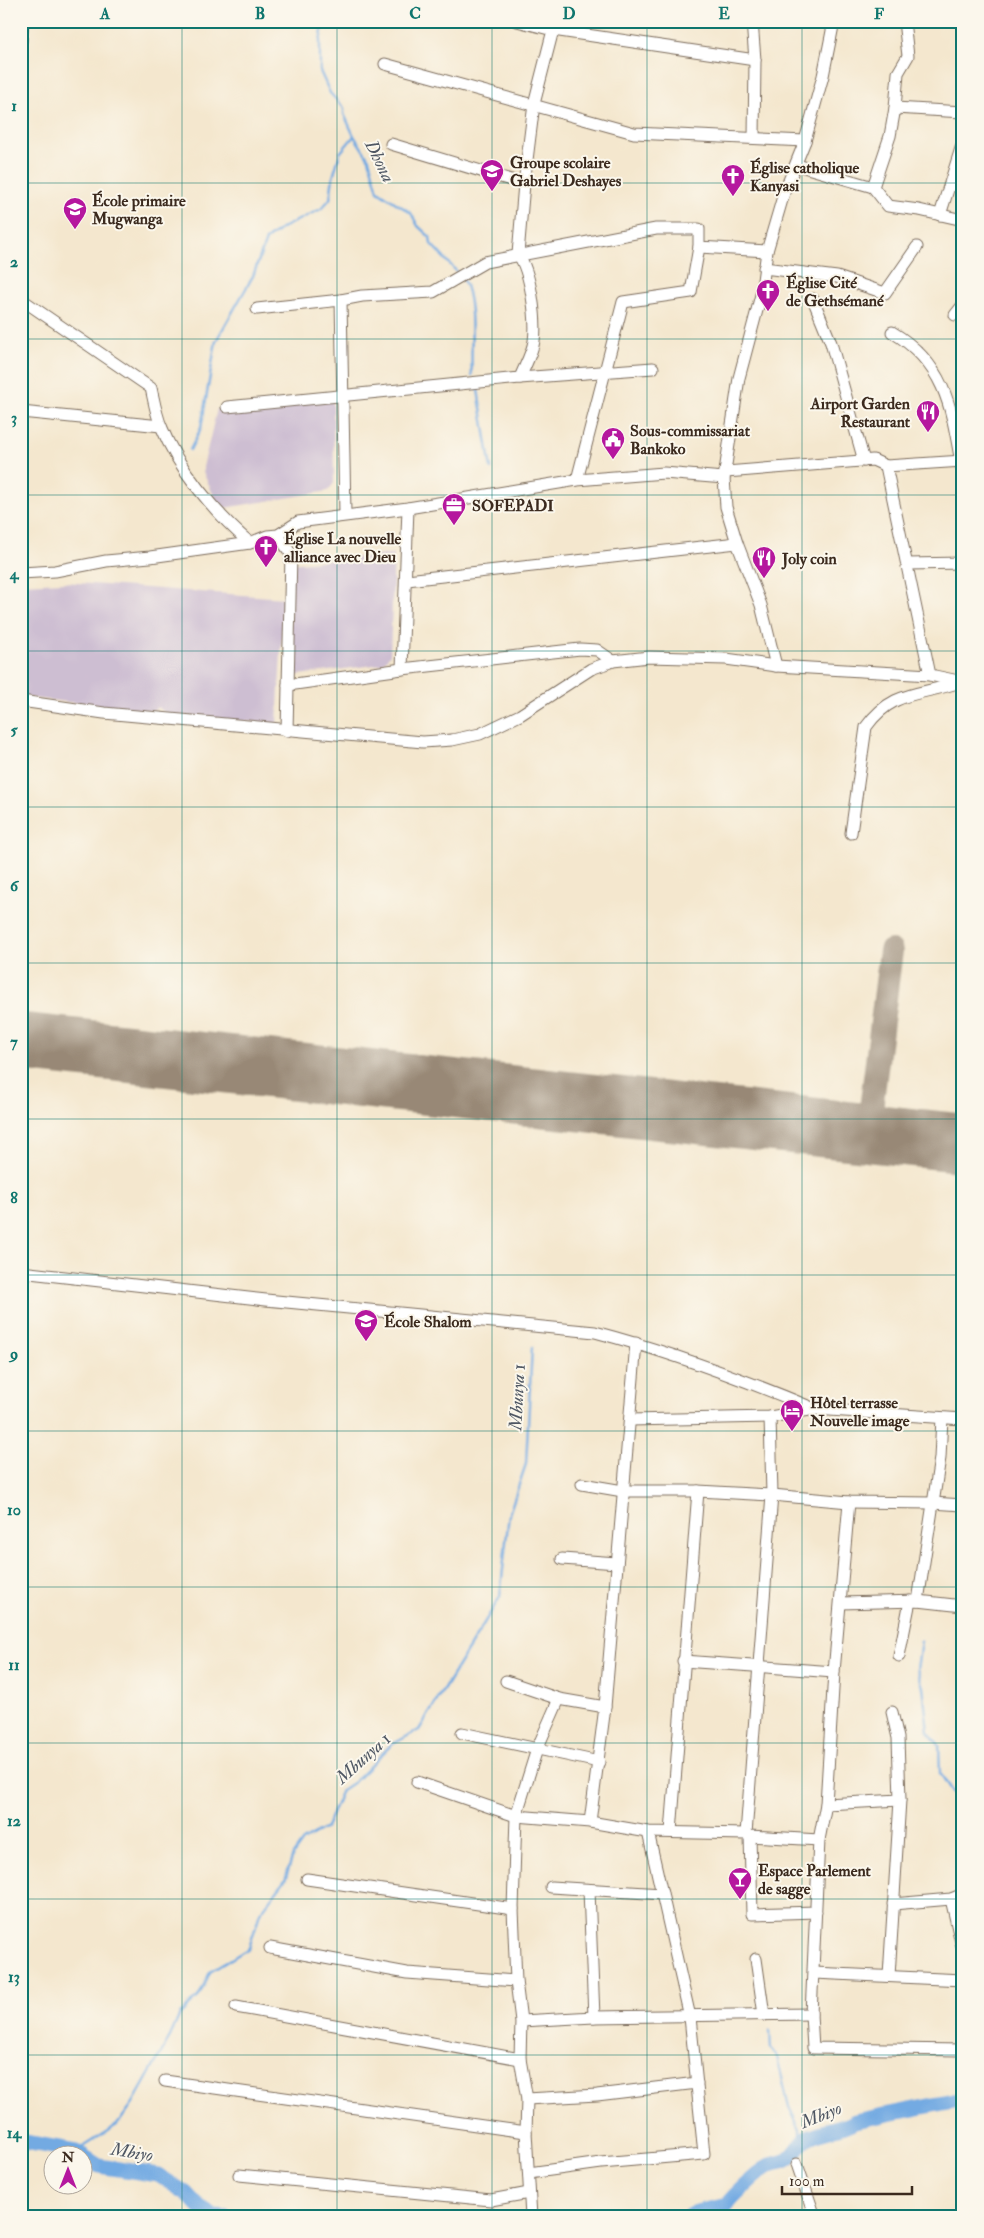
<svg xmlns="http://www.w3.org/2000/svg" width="984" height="2238" font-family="'IM FELL Double Pica',serif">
<rect width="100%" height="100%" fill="#fbf7ec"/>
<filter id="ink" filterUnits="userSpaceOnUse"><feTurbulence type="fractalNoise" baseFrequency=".02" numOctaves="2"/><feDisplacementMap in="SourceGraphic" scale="10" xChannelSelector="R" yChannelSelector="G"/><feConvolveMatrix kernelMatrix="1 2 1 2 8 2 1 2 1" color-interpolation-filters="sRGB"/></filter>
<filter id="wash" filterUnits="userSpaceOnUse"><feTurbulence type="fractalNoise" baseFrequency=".0096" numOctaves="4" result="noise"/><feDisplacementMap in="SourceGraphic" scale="20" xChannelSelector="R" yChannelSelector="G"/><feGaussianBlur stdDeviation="1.12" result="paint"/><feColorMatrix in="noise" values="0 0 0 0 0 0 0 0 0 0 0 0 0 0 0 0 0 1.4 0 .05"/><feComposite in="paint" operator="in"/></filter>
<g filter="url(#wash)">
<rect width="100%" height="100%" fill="#f4e7ce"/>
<g fill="#cdbed2">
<path d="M 327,396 L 333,400 L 334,483 L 328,491 L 224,508 L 218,505 L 203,472 L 203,467 L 217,409 Z"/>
<path d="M 394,554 L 390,655 L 382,664 L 291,676 L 289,564 Z"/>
<path d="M 64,582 L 284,598 L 277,724 L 171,715 L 164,712 L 158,707 L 151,711 L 21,697 L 21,584 Z"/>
</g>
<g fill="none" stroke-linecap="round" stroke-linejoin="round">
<g stroke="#73aae2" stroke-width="2.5">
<path d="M 324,21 L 320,41 L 320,71 L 330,93 L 344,108 L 344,114 L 354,136 L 369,159 L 378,191 L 411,213 L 418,226 L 430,237 L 431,244 L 458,273"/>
<path d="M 463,279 C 476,303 470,348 472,376"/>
<path d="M 474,385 L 478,390 L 491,469"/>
<path d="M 190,450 L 201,428 L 216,341 L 253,276 L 266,240 L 282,228 L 321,209 L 330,199 L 333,177 L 340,153 L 354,136"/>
<path d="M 921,1641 L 917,1669 L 923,1687 L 928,1732 L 939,1745 L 940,1773 L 963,1809"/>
<path d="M 770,2031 L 771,2049 L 777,2057 L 789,2107 L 800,2130 L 800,2144"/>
<path d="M 76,2151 L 117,2125 L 133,2103 L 168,2041 L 180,2014 L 199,1996 L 210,1972 L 249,1948 L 260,1913 L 285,1880 L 293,1855 L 303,1841 L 326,1828 L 342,1790 L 354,1782 L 391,1745 L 419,1730 L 500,1597 L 509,1514 L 526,1464 L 532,1347"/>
</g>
<g stroke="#73aae2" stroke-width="15">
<path d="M 21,2144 L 25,2142 L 76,2151 L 99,2166 L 158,2175 L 186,2193 L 200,2208 L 214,2216 L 227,2217"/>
<path d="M 688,2217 L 696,2212 L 727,2205 C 731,2197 760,2171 769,2166 C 774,2163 782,2163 787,2160 C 796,2155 799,2142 811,2136 C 825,2130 839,2130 855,2121 L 963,2099"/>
</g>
<g stroke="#988876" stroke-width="24">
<path d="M 871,1109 L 877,1124 L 887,1135"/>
<path d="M 853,1131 L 863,1124 L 871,1109 L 891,951"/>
</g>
<path stroke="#988876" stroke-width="59" d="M 21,1042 L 963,1143"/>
</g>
</g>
<g filter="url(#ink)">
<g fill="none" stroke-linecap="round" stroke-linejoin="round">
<g stroke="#7c6c5c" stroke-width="13">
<g id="minor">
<path d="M 517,21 L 553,30 L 755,60"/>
<path d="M 752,21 L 755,60 L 754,138"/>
<path d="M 21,41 L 23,21"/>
<path d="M 385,64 L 634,133 L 805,141"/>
<path d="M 21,76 L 21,104"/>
<path d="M 895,108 L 963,112"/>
<path d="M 391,144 L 524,184"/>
<path d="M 797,165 L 873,187 L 888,206 L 919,210 L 963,220"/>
<path d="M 873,187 L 890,136 L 895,108 L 898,73 L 908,56 L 904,21"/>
<path d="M 940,215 L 963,142"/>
<path d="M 764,268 L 837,277 L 885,293 L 917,247"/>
<path d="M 21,299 L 151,388 C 154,401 156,414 161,426 C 178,469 215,513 250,543"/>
<path d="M 813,299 L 831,343 L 864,461"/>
<path d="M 341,300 L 345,514"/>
<path d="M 257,309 L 341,300 L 362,296 L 433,292 L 485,262 L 656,229 L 699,229 L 699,247 L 767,251"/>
<path d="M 955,315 L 963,305"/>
<path d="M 892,332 C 949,366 952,414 963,474"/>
<path d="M 520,378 C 524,367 532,354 534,341 C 537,320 531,272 518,254 L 524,184 L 534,104 L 553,30"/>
<path d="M 227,407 L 520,378 L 653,368"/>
<path d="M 21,412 L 161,426"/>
<path d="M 886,466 L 963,461"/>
<path d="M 726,472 L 873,460 L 886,466 L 930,675"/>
<path d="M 577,480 L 623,302 L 691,292 L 699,247"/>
<path d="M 278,535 L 291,554 L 287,731"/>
<path d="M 908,564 L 963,563"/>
<path d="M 21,573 L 55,571 L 106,561 L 150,557 L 250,543 L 267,536 L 278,535 L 298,522 L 408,508 L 577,480 L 664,473 L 724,478"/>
<path d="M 407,580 L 737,543"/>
<path d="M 776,666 L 761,605 L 737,543 L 726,507 L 724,478 L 739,378 L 761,295 L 767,251 L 784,193 L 805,141 L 823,76 L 834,21"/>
<path d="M 402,669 L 408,508"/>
<path d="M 288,685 L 402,669 L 580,649 L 597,650 L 613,661"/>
<path d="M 21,701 L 104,713 L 423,742 L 452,740 L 480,734 L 520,715 L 591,669 L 613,661 L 649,657 L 726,659 L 776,666 L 930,675 L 963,682"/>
<path d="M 851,833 L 866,727 C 893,689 921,696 960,682"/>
<path d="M 21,1272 L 266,1300 L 595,1332 C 671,1352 743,1379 815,1409"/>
<path d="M 630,1420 L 770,1417 L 815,1409 L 963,1419"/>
<path d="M 582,1484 L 623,1491 L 698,1491 L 772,1495 L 849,1502 L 932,1503 L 963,1505"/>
<path d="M 849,1502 L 834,1672 L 826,1804 L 819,1840 L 811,2014 L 813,2048 L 963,2050"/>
<path d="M 562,1559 L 617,1563"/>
<path d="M 918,1601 L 940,1458 L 942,1418"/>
<path d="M 841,1603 L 918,1601 L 963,1606"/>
<path d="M 899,1656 L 910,1601"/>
<path d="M 683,1661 L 834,1672"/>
<path d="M 506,1681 L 559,1699 L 605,1707"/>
<path d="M 462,1733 L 599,1762"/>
<path d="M 417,1782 L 516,1816 L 590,1822 L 648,1832 L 746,1834 L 750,1836 L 819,1840"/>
<path d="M 826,1804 L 900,1800"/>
<path d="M 590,1822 L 605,1707 L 636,1343"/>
<path d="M 671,1832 L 698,1491"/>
<path d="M 746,1834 L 772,1495 L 770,1417"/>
<path d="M 750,1836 L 752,1914 L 816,1912"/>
<path d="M 307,1879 L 513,1909"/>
<path d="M 551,1887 L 662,1894"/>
<path d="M 589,1890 L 594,2017"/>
<path d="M 951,1899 L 963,1951"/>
<path d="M 893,1904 L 951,1899 L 963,1894"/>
<path d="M 270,1948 L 407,1973 L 516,1981"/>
<path d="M 756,1959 L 764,2015"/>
<path d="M 814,1973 L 963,1980"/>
<path d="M 889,1976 L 900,1800 L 898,1738 L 892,1712"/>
<path d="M 236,2007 L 520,2059"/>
<path d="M 521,2021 L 594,2017 L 811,2014"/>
<path d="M 165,2081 L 526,2132"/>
<path d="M 527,2099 L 597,2095 L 697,2083"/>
<path d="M 797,2164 L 815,2217"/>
<path d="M 529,2173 L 601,2163 L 704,2154 L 690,2017 L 648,1832"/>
<path d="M 239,2175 L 491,2200 L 529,2193"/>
<path d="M 531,2217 L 526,2132 L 527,2099 L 520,2059 L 521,2021 L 516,1981 L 513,1909 L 516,1816 L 537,1749 L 559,1699"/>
</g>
</g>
<use href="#minor" stroke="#fff" stroke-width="11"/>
</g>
</g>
<path fill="none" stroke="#0f766e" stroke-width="1" stroke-opacity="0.55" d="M 182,21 L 182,2217M 337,21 L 337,2217M 492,21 L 492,2217M 647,21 L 647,2217M 802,21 L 802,2217M 21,183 L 963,183M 21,339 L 963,339M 21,495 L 963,495M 21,651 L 963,651M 21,807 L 963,807M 21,963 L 963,963M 21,1119 L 963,1119M 21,1275 L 963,1275M 21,1431 L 963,1431M 21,1587 L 963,1587M 21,1743 L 963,1743M 21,1899 L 963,1899M 21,2055 L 963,2055"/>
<defs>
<g id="school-pin" transform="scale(1.25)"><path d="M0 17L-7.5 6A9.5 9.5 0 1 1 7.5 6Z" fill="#b5179e" stroke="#fbf7ec"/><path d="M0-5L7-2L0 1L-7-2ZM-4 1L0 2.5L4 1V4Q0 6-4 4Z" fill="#fff"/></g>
<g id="church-pin" transform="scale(1.25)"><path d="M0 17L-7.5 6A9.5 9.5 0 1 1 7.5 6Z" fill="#b5179e" stroke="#fbf7ec"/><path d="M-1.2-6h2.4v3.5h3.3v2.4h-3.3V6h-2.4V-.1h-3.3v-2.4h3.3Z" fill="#fff"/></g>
<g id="restaurant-pin" transform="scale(1.25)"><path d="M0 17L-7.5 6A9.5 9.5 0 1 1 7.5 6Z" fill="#b5179e" stroke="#fbf7ec"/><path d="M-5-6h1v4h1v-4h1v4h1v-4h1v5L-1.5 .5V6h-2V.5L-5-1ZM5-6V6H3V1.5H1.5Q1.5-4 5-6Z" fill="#fff"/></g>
<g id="civic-pin" transform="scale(1.25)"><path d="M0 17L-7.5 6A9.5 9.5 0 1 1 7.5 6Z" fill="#b5179e" stroke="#fbf7ec"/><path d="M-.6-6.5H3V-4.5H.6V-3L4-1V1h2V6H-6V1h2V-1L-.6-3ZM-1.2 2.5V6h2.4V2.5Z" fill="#fff"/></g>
<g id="office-pin" transform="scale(1.25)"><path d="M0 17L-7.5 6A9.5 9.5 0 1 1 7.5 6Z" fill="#b5179e" stroke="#fbf7ec"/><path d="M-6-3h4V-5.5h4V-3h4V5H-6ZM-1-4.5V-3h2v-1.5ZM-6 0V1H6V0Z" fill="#fff"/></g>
<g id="hotel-pin" transform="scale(1.25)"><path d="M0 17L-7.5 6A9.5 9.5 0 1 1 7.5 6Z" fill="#b5179e" stroke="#fbf7ec"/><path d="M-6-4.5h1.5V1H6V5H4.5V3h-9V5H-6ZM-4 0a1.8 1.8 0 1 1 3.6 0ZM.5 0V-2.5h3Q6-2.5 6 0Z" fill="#fff"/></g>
<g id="bar-pin" transform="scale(1.25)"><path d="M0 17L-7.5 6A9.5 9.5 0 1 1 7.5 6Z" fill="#b5179e" stroke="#fbf7ec"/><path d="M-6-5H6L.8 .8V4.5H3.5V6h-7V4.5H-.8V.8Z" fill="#fff"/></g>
</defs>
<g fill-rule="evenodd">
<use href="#school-pin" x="492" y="171"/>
<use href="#church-pin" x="733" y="176"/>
<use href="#school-pin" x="75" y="209"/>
<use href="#church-pin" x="768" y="291"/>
<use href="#restaurant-pin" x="928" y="412"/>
<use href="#civic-pin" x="613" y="439"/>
<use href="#office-pin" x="454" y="505"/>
<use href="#church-pin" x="266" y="547"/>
<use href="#restaurant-pin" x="764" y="558"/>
<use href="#school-pin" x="366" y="1321"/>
<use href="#hotel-pin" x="792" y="1411"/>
<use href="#bar-pin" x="740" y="1879"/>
</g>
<g text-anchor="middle" stroke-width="4" stroke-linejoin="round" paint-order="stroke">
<g font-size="16" font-weight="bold" fill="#3b2a1e" stroke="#fbf7ec" text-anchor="start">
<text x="510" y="168">Groupe scolaire<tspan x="510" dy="18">Gabriel Deshayes</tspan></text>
<text x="750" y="173">Église catholique<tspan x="750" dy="18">Kanyasi</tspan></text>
<text x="92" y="206">École primaire<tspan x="92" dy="18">Mugwanga</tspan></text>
<text x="786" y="288">Église Cité<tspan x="786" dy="18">de Gethsémané</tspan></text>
<text x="910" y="409" text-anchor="end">Airport Garden<tspan x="910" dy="18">Restaurant</tspan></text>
<text x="630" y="436">Sous-commissariat<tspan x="630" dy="18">Bankoko</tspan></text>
<text x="472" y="511">SOFEPADI</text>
<text x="284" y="544">Église La nouvelle<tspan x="284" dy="18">alliance avec Dieu</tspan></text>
<text x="782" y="564">Joly coin</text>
<text x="384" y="1327">École Shalom</text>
<text x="810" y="1408">Hôtel terrasse<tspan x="810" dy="18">Nouvelle image</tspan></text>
<text x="758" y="1876">Espace Parlement<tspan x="758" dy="18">de sagge</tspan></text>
</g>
<g font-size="18" font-style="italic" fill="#4f5763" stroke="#fbf7ec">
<text transform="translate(380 161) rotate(64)" y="6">Dhona</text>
<text transform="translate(517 1397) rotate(-87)" y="6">Mbunya 1</text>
<text transform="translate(363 1758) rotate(-42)" y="6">Mbunya 1</text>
<text transform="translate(821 2115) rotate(-22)" y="6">Mbiyo</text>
<text transform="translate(132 2152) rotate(9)" y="6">Mbiyo</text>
</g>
</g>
<rect width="984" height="2238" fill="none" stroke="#fbf7ec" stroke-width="55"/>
<g transform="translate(68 2170)"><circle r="24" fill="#fbf7ec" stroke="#aea59a"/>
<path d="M0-4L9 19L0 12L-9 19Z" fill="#b5179e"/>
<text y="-8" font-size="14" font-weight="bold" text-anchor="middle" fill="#3b2a1e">N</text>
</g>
<path d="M782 2186v8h130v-8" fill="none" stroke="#3b2a1e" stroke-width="2.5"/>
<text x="789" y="2186" font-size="15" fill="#3b2a1e" stroke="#fbf7ec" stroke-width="4" paint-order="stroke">100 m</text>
<rect x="28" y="28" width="928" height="2182" fill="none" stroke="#0f766e" stroke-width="2"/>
<g font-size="16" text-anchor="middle" font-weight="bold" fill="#0f766e">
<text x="105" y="19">A</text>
<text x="260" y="19">B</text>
<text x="415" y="19">C</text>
<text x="569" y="19">D</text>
<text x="724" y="19">E</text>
<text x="879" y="19">F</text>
<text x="14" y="111">1</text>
<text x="14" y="267">2</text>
<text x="14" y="423">3</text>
<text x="14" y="579">4</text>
<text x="14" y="735">5</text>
<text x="14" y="891">6</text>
<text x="14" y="1047">7</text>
<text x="14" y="1203">8</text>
<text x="14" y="1359">9</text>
<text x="14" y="1515">10</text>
<text x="14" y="1670">11</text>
<text x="14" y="1826">12</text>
<text x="14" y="1982">13</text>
<text x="14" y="2138">14</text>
</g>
</svg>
